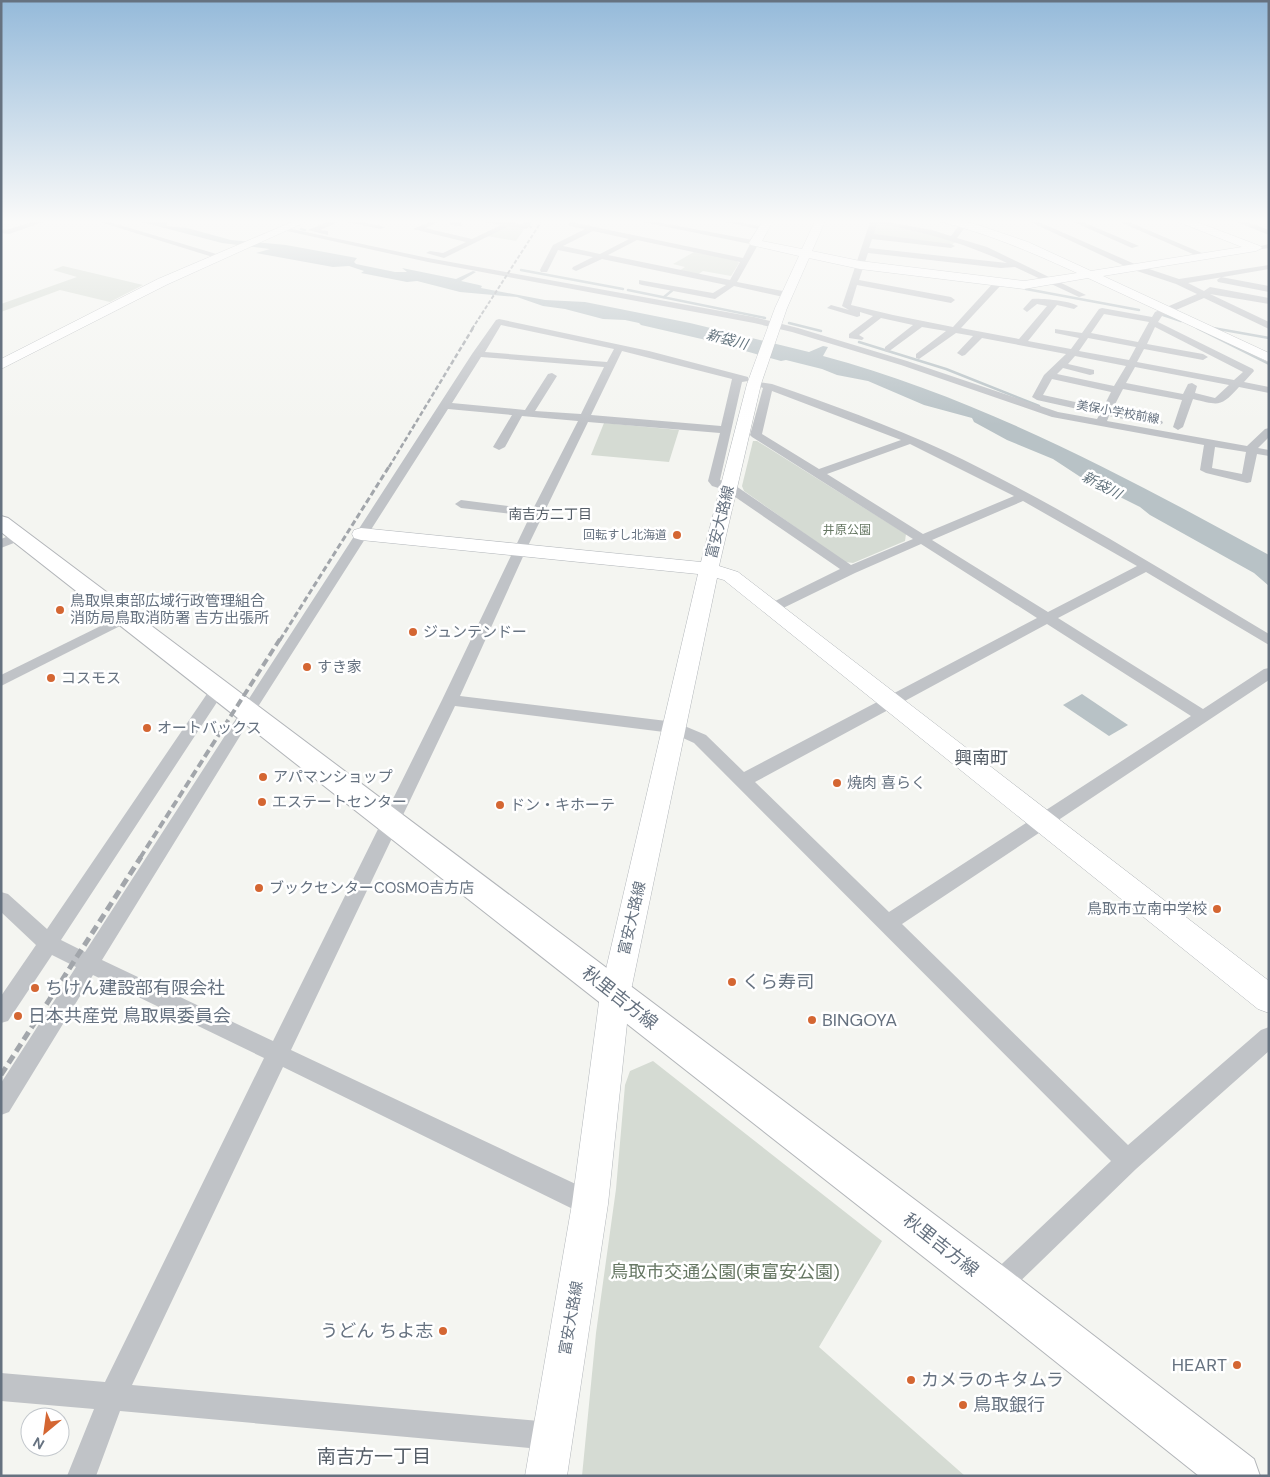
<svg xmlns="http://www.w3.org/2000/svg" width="1270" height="1477" font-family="'DM Sans','Noto Sans JP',sans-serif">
<rect width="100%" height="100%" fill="#f4f5f1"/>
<g fill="#d5dbd3">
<path d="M 876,222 L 880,222 L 956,241 L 952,245 L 873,235 Z"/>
<path d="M 508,225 L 525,228 L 516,241 L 487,236 Z"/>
<path d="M 694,252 L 736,260 L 739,263 L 731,276 L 703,271 L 697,275 L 679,271 L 685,267 L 673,264 Z"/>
<path d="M 63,266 L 143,285 L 110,302 L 60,290 L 1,312 L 1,304 L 77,277 L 53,270 Z"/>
<path d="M 604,423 L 679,430 L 669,462 L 591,455 Z"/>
<path d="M 753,441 L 757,441 L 906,534 L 905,541 L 853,563 L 845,562 L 744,491 L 742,486 Z"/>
<path d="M 653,1061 L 882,1241 L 819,1347 L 965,1476 L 582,1476 L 596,1333 L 616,1189 L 625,1085 L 630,1071 Z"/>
</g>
<g fill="#b8c2c6">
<path d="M 130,219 L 154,219 L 167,223 L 167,226 L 187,228 L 231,240 L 286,245 L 357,258 L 354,262 L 356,264 L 395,272 L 407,272 L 402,268 L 456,279 L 473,271 L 476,272 L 461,281 L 479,285 L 482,286 L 481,288 L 545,300 L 585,302 L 690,323 L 809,352 L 823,346 L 828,347 L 823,356 C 982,399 1126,477 1269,555 L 1269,586 L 1254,573 L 1150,515 L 1140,507 L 1082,478 L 1053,459 L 1007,440 L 974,422 L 972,418 L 924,405 L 868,381 L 837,375 L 822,369 L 786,360 L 781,361 L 706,340 L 641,325 L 639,323 L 625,320 L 603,319 L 565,309 L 543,306 L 517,297 L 460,292 L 417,281 L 407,282 L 361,273 L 364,271 L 349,266 L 333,267 L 256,253 L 270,249 L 222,243 Z"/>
<path d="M 1082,694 L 1128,725 L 1109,736 L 1063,705 Z"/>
</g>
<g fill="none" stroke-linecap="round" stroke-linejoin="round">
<g stroke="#b8c2c6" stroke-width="2.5">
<path d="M 529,226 L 531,227"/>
<path d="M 301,229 L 305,230"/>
<path d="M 521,270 L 623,289"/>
<path d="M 1026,289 L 1139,310"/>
<path d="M 628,290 L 765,318"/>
<path d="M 664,297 L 674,289"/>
<path d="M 1163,315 L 1181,321"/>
<path d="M 789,323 L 821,331"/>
<path d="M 1197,328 L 1269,364"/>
<path d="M 1213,328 L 1269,338"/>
<path d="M 859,342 L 946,369 L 1039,406"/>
</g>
<g stroke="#b3b7bb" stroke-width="1">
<g id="secondary">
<path d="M 299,219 L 312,219 L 166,285 L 1,369 L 1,359 L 158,279 Z"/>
<path d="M 764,219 L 774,219 L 762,241 L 802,249 L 816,219 L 826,219 L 812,251 L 860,261 L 1024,281 L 1077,273 C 1029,251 989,234 938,221 L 937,219 L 953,219 L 978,225 L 1028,242 L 1091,271 L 1242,247 L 1176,221 L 1175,219 L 1189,219 L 1260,246 L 1262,248 L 1256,251 L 1103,276 L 1269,353 L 1269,362 L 1088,278 L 1024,289 L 860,269 L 809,258 L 787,308 L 761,384 L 719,566 L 738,572 L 1269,981 L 1269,1013 L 1258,1009 L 724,580 L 717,578 L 630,995 L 608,1204 L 567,1476 L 525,1476 L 572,1204 L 600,995 L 698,574 L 361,540 L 354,538 L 352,534 L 354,530 L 361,528 L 701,562 L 747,384 L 775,308 L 799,256 L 751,245 L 749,243 Z"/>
</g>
</g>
<g stroke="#b2b5b9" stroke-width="2">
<path id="primary" d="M 1,516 L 8,518 L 1011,1272 L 1254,1459 L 1260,1476 L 1199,1476 L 981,1302 L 1,532 Z"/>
</g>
<g fill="#c0c3c7" fill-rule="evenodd">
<path d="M 42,219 L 52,219 L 9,234 L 1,233 L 1,229 L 6,230 Z"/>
<path d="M 90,219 L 100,219 L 223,256 L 216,258 Z"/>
<path d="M 334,219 L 349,219 L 385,227 L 381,229 L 341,221 L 320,230 L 328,231 L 328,235 L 308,230 Z"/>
<path d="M 436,219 L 445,219 L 425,228 L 472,239 L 501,225 L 479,221 L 479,219 L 491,219 L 522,224 L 527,219 L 534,219 L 527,229 L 509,226 L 444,258 L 426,253 L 430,251 L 443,253 L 466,242 L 413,229 Z"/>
<path d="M 457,219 L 466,219 L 461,222 L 462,226 L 450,225 L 450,221 Z"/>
<path d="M 572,219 L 578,219 L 576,223 L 743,258 L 750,244 L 628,219 L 641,219 L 758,241 L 759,243 L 737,282 L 788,292 L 792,295 L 788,298 L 734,286 L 715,299 L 642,285 L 639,284 L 639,280 L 713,293 L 726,285 L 602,259 L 576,271 L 572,269 L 573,267 L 593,257 L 558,250 L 547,272 L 541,272 L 540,270 L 553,245 L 585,229 L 569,226 L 568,224 ZM 593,231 L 629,239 L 600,254 L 563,246 ZM 637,240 L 740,262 L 730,280 L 608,255 Z"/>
<path d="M 711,219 L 725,219 L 767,228 L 763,230 Z"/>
<path d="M 871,219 L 932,230 L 951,236 L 964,219 L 971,219 L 957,238 L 987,247 L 1086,295 L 1079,297 L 1015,267 L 1001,268 L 868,253 L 859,280 L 951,297 L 955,300 L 951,303 L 857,285 L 851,305 L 893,315 L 953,327 L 996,280 L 999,279 L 1003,282 L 1002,284 L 961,328 L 1019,339 L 1047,306 L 1037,304 L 1027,312 L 1023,309 L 1032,299 C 1041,298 1071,301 1078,306 L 1074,309 L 1057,305 L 1028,341 L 1071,349 L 1079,338 L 1055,333 L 1055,329 L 1082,333 L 1099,309 L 1102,308 L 1152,317 L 1155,312 L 1197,294 L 1176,284 L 1131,269 L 1024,219 L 1032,219 L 1137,265 L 1179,279 L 1269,265 L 1269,269 L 1188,283 L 1204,291 L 1210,287 L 1269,298 L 1269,304 L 1210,294 L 1269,322 L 1269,329 L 1204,298 L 1162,316 L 1158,322 L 1253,369 L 1254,371 L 1244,382 L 1269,387 L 1269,393 L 1239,387 C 1220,408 1219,405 1193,399 L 1183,427 L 1178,430 L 1173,427 L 1182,400 L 1123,389 L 1112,410 L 1162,421 L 1163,423 L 1158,426 L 1109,416 L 1107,421 L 1247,446 L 1265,429 L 1269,428 L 1269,437 L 1258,448 L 1269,450 L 1269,456 L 1257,454 L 1251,482 L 1247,483 L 1206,473 L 1200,470 L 1204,445 L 1052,417 L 901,365 L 792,332 L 754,323 L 428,262 L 278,229 L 282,227 L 428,258 L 754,317 L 798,328 L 907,361 L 1058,412 L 1097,419 L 1100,414 L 1037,400 L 1032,397 L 1044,375 L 1066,354 L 982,338 L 965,355 L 962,356 L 957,353 L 973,336 L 956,333 L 919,359 L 916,358 L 916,354 L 946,331 L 922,327 L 888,352 L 885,351 L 885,347 L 913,325 L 881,318 L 859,335 L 864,338 L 862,340 L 849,338 L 849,334 L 873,316 L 860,312 L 860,316 L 857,317 L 827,308 L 831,305 L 849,310 L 842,306 ZM 877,223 C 923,232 965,243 1007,263 L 869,248 L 872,239 L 951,248 L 955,246 L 951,244 L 874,234 ZM 1104,314 L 1149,322 L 1138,342 L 1091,333 ZM 1155,327 L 1243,372 L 1234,380 L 1137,362 L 1144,349 L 1203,360 L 1208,357 L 1203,354 L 1147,344 ZM 1088,338 L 1136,347 L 1129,360 L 1079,351 ZM 1075,356 L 1126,366 L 1114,386 L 1057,374 L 1063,368 L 1090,375 L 1094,374 L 1094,370 L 1068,364 ZM 1135,367 L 1229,385 L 1215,398 L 1195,393 L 1197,386 L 1192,383 L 1188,384 L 1183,394 L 1126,383 ZM 1052,379 L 1111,392 L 1103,408 L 1043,395 ZM 1215,447 L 1246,452 L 1242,474 L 1212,468 Z"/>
<path d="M 1067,219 L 1076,219 L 1139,246 L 1132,248 Z"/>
<path d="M 1113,219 L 1122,219 L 1209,256 L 1202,258 Z"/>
<path d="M 1229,219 L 1239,219 L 1269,230 L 1269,235 Z"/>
<path d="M 1269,244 L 1269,248 L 1256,250 L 1252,248 Z"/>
<path d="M 1221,277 L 1269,286 L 1269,292 L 1218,282 L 1217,280 Z"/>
<path d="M 499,319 L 649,351 L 748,377 L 748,381 L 742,382 L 720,480 L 733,484 L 851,565 L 913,539 L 752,437 L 750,435 L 763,388 L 758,386 L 758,382 L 772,384 C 830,404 889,425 945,451 C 1057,504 1162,570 1269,634 L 1269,645 L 1146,572 L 1058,618 L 1203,709 L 1264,669 L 1269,668 L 1269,680 L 902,924 L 1128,1145 L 1261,1030 L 1269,1027 L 1269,1051 L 1136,1169 L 1005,1296 L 996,1300 L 987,1296 L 983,1287 L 987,1278 L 1111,1161 L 694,743 L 672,733 L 455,706 L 291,1050 L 599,1195 L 602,1204 L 599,1213 L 590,1216 L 581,1213 L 283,1067 L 132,1385 L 551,1422 L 561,1426 L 565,1436 L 561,1446 L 551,1450 L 120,1411 L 96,1476 L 67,1476 L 94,1409 L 1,1401 L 1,1373 L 105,1382 L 264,1058 L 93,975 L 9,1112 L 1,1115 L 1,1083 L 76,967 L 52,955 L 8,1021 L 1,1023 L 1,996 L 36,945 L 1,912 L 1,892 L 8,894 L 47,929 L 213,685 L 218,684 L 223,685 L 226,689 L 223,693 L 61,940 L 85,952 L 472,354 L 496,320 ZM 501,325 L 614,349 L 607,362 L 485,352 ZM 622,351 L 732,379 L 721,426 L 591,415 ZM 481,357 L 604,367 L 581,414 L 535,411 L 557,376 L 552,373 L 548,374 L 525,410 L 452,403 ZM 772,391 L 901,440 L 819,469 L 762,434 ZM 448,409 L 512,415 L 493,447 L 499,450 L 505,447 L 522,416 L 578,421 L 533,509 L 461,500 L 455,504 L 461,508 L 530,516 L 442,700 L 273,1041 L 102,960 L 261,702 ZM 588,422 L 720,433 L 708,481 L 712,486 L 725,490 L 840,569 L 765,606 L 763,609 L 765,612 L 775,612 L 855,573 L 921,544 L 1037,618 L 744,772 L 706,735 L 675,722 L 460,696 L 526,550 ZM 910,444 L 1014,496 L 923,534 L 827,474 ZM 1023,501 L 1137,566 L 1048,612 L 932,540 ZM 1047,624 L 1191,716 L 889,912 L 755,782 Z"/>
<path d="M 19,532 L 24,533 L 25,536 L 24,539 L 1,548 L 1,539 Z"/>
<path d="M 125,614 L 130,615 L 132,618 L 130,621 L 1,686 L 1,675 Z"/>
</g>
<use href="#secondary" fill="#fff" fill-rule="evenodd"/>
<use href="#primary" fill="#fff" fill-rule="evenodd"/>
<path stroke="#a2a6ab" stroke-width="2" stroke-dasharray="4 2" stroke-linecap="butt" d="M 472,329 L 543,219"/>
<path stroke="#a2a6ab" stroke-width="2.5" stroke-dasharray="5 2.5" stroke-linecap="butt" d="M 389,467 L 473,328"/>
<path stroke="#a2a6ab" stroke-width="3" stroke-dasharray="6 3" stroke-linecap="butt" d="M 280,640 L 390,465"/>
<path stroke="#a2a6ab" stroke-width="4" stroke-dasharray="8 4" stroke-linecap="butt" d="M 140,858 L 280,639"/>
<path stroke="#a2a6ab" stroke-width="5" stroke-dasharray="9 5" stroke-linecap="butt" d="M 1,1075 L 141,857"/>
</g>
<linearGradient id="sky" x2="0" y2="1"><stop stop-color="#95bada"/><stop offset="0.52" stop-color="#fafaf9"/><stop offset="1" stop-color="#fafaf9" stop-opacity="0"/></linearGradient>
<rect width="1270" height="425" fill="url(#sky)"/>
<g fill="#d46632" stroke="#fff" stroke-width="2">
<circle cx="677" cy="535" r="5"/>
<circle cx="60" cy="610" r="5"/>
<circle cx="413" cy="632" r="5"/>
<circle cx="307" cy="667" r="5"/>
<circle cx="51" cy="678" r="5"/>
<circle cx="147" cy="728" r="5"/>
<circle cx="263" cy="777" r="5"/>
<circle cx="837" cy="783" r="5"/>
<circle cx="262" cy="802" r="5"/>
<circle cx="500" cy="805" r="5"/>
<circle cx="259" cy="888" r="5"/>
<circle cx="1217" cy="909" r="5"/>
<circle cx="732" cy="982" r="5"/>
<circle cx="35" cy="988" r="5"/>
<circle cx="18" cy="1016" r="5"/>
<circle cx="812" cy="1020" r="5"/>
<circle cx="443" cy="1331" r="5"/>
<circle cx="1237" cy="1365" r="5"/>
<circle cx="911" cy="1380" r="5"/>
<circle cx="963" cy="1405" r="5"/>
</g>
<g text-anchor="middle" stroke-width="5" stroke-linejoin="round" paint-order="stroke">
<g font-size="12" fill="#667280" stroke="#fff">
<text transform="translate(1118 412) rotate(10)" y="4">美保小学校前線</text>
</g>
<g font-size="12" fill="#677864" stroke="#fff">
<text x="847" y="534">井原公園</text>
</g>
<g font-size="12" fill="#667280" stroke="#fff" text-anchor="end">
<text x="667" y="539">回転すし北海道</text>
</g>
<g font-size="14" font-style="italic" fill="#62737d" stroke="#fff">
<text transform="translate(727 339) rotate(15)" y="5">新袋川</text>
<text transform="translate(1102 485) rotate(28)" y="5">新袋川</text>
</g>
<g font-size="14" fill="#535c66" stroke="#fff">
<text x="550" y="519">南吉方二丁目</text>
</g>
<g font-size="15" fill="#667280" stroke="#fff">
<text transform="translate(720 522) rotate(-76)" y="5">富安大路線</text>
<text transform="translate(632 918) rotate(-77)" y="5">富安大路線</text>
<text transform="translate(571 1318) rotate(-80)" y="5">富安大路線</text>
</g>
<g font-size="15" fill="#667280" stroke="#fff" text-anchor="start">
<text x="70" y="606">鳥取県東部広域行政管理組合<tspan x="70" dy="17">消防局鳥取消防署 吉方出張所</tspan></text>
<text x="423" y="637">ジュンテンドー</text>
<text x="317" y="672">すき家</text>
<text x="61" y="683">コスモス</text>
<text x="157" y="733">オートバックス</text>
<text x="273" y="782">アパマンショップ</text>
<text x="847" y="788">焼肉 喜らく</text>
<text x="272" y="807">エステートセンター</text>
<text x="510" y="810">ドン・キホーテ</text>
<text x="269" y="893">ブックセンターCOSMO吉方店</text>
<text x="1207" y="914" text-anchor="end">鳥取市立南中学校</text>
</g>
<g font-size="18" fill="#535c66" stroke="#fff">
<text x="981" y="764">興南町</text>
</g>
<g font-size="18" fill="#667280" stroke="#fff" text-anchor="start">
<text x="742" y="988">くら寿司</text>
<text x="45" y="994">ちけん建設部有限会社</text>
<text x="28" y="1022">日本共産党 鳥取県委員会</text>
<text x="822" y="1026">BINGOYA</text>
<text x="433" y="1337" text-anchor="end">うどん ちよ志</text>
<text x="1227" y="1371" text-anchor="end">HEART</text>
<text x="921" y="1386">カメラのキタムラ</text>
<text x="973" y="1411">鳥取銀行</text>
</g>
<g font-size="18" fill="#667280" stroke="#fff">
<text transform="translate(620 998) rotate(38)" y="6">秋里吉方線</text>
<text transform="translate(941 1245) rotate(38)" y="6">秋里吉方線</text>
</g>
<g font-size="18" fill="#677864" stroke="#fff">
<text x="725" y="1278">鳥取市交通公園(東富安公園)</text>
</g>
<g font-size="19" fill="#535c66" stroke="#fff">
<text x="374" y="1463">南吉方一丁目</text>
</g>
</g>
<rect width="1270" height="1477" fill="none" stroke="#667280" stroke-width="5"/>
<g transform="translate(45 1432) rotate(209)"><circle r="24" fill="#ffffff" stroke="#c2c7cc"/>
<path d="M0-4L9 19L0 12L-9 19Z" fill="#d46632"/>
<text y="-8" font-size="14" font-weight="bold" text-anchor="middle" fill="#667280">N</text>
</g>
</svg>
